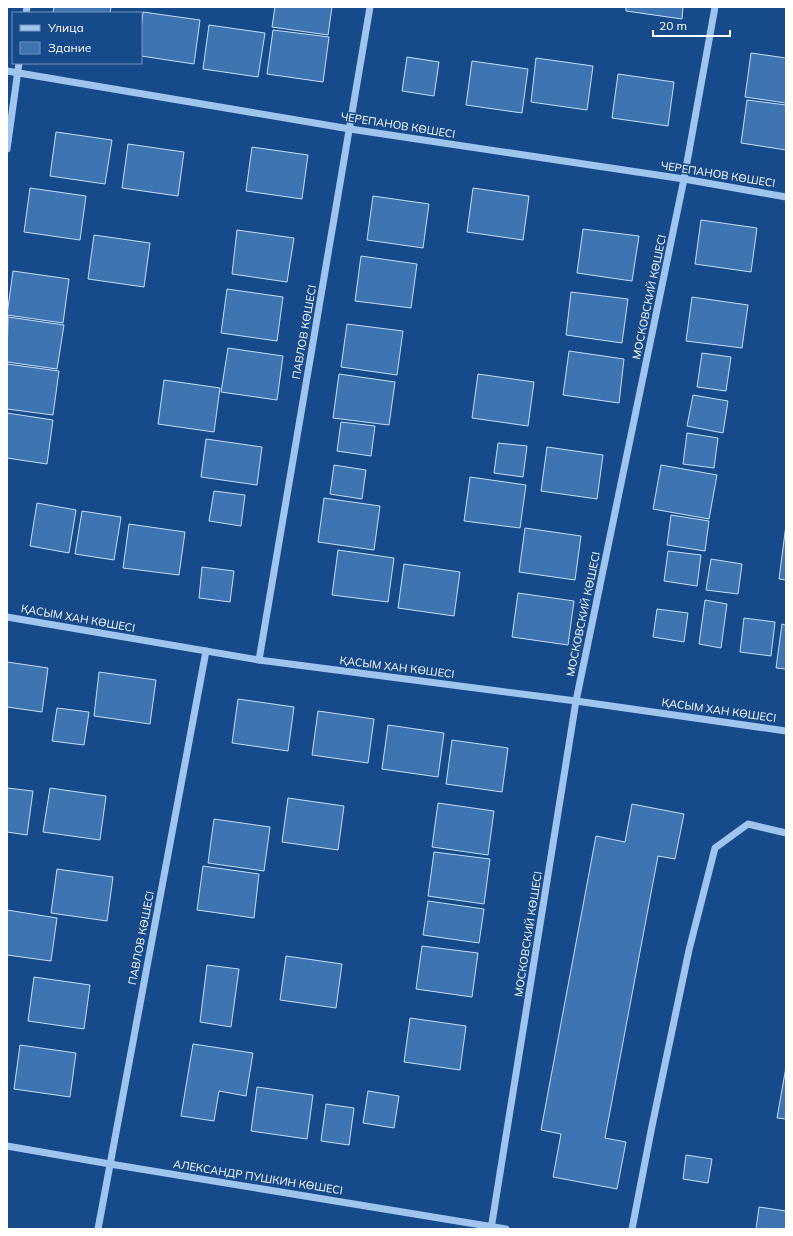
<svg xmlns="http://www.w3.org/2000/svg" width="793" height="1236" font-family="Mulish,sans-serif">
<rect width="100%" height="100%" fill="#174a8a"/>
<g fill="#3f74b3" stroke="#c5defa">
<path d="M 54,7 L 111,7 L 110,13 L 53,13 Z"/>
<path d="M 275,7 L 332,7 L 328,35 L 272,27 Z"/>
<path d="M 626,7 L 683,7 L 682,19 L 626,11 Z"/>
<path d="M 143,12 L 200,20 L 194,64 L 141,56 L 141,31 Z"/>
<path d="M 209,25 L 265,33 L 258,77 L 203,69 Z"/>
<path d="M 273,30 L 329,37 L 323,82 L 267,74 Z"/>
<path d="M 751,53 L 786,58 L 786,103 L 745,97 Z"/>
<path d="M 407,57 L 439,62 L 434,96 L 402,91 Z"/>
<path d="M 536,58 L 593,66 L 587,110 L 531,102 Z"/>
<path d="M 472,61 L 528,69 L 522,113 L 466,105 Z"/>
<path d="M 618,74 L 674,82 L 668,126 L 612,118 Z"/>
<path d="M 747,100 L 786,105 L 786,150 L 741,143 Z"/>
<path d="M 56,132 L 112,140 L 105,184 L 50,176 Z"/>
<path d="M 128,144 L 184,152 L 178,196 L 122,188 Z"/>
<path d="M 252,147 L 308,155 L 302,199 L 246,191 Z"/>
<path d="M 30,188 L 86,196 L 80,240 L 24,232 Z"/>
<path d="M 473,188 L 529,196 L 523,240 L 467,232 Z"/>
<path d="M 373,196 L 429,204 L 423,248 L 367,240 Z"/>
<path d="M 701,220 L 757,228 L 751,272 L 695,264 Z"/>
<path d="M 583,229 L 639,236 L 632,281 L 577,273 Z"/>
<path d="M 237,230 L 294,238 L 287,282 L 232,274 Z"/>
<path d="M 94,235 L 150,243 L 144,287 L 88,279 Z"/>
<path d="M 361,256 L 417,264 L 411,308 L 355,301 Z"/>
<path d="M 13,271 L 69,279 L 63,323 L 7,315 Z"/>
<path d="M 227,289 L 283,297 L 277,341 L 221,333 Z"/>
<path d="M 571,292 L 628,299 L 622,343 L 566,335 Z"/>
<path d="M 692,297 L 748,305 L 742,348 L 686,341 Z"/>
<path d="M 8,317 L 64,325 L 57,369 L 7,362 Z"/>
<path d="M 347,324 L 403,331 L 397,375 L 341,367 Z"/>
<path d="M 228,348 L 283,356 L 277,400 L 221,392 Z"/>
<path d="M 569,351 L 624,359 L 619,403 L 563,395 Z"/>
<path d="M 702,353 L 731,357 L 726,391 L 697,387 Z"/>
<path d="M 7,364 L 59,371 L 53,415 L 7,409 Z"/>
<path d="M 339,374 L 395,382 L 389,425 L 333,418 Z"/>
<path d="M 478,374 L 534,382 L 528,426 L 472,418 Z"/>
<path d="M 164,380 L 220,388 L 214,432 L 158,424 Z"/>
<path d="M 693,395 L 728,401 L 723,433 L 687,426 Z"/>
<path d="M 7,413 L 53,420 L 47,464 L 7,458 Z"/>
<path d="M 341,422 L 375,426 L 371,456 L 337,451 Z"/>
<path d="M 687,433 L 718,438 L 714,468 L 683,464 Z"/>
<path d="M 206,439 L 262,447 L 257,485 L 201,477 Z"/>
<path d="M 498,443 L 527,446 L 523,477 L 494,473 Z"/>
<path d="M 547,447 L 603,455 L 597,499 L 541,491 Z"/>
<path d="M 334,465 L 366,470 L 362,499 L 330,494 Z"/>
<path d="M 661,465 L 717,475 L 709,519 L 653,509 Z"/>
<path d="M 470,477 L 526,485 L 520,528 L 464,521 Z"/>
<path d="M 214,491 L 245,495 L 241,526 L 209,521 Z"/>
<path d="M 324,498 L 380,506 L 374,550 L 318,542 Z"/>
<path d="M 37,503 L 76,510 L 69,553 L 30,546 Z"/>
<path d="M 82,511 L 121,517 L 114,560 L 75,554 Z"/>
<path d="M 671,515 L 709,521 L 705,551 L 667,545 Z"/>
<path d="M 129,524 L 185,532 L 179,575 L 123,568 Z"/>
<path d="M 786,525 L 786,580 L 779,579 Z"/>
<path d="M 525,528 L 581,536 L 575,580 L 519,572 Z"/>
<path d="M 338,550 L 394,558 L 388,602 L 332,595 Z"/>
<path d="M 668,551 L 701,555 L 697,586 L 664,581 Z"/>
<path d="M 711,559 L 742,564 L 738,594 L 706,590 Z"/>
<path d="M 404,564 L 460,572 L 454,616 L 398,608 Z"/>
<path d="M 202,567 L 234,571 L 230,602 L 199,598 Z"/>
<path d="M 518,593 L 574,601 L 568,645 L 512,637 Z"/>
<path d="M 705,600 L 727,604 L 721,648 L 699,644 Z"/>
<path d="M 657,609 L 688,613 L 684,642 L 653,637 Z"/>
<path d="M 744,618 L 775,622 L 771,656 L 740,652 Z"/>
<path d="M 782,624 L 786,625 L 786,669 L 776,668 Z"/>
<path d="M 7,662 L 48,668 L 42,712 L 7,707 Z"/>
<path d="M 99,672 L 156,680 L 150,724 L 94,716 Z"/>
<path d="M 238,699 L 294,707 L 288,751 L 232,743 Z"/>
<path d="M 57,708 L 89,712 L 84,745 L 52,741 Z"/>
<path d="M 318,711 L 374,719 L 368,763 L 312,755 Z"/>
<path d="M 388,725 L 444,733 L 438,777 L 382,769 Z"/>
<path d="M 452,740 L 508,748 L 502,792 L 446,784 Z"/>
<path d="M 7,788 L 33,791 L 27,835 L 7,832 Z"/>
<path d="M 50,788 L 106,796 L 100,840 L 43,832 Z"/>
<path d="M 288,798 L 344,806 L 338,850 L 282,842 Z"/>
<path d="M 438,803 L 494,811 L 488,855 L 432,847 Z"/>
<path d="M 632,804 L 684,814 L 675,859 L 658,856 L 605,1138 L 626,1142 L 617,1189 L 553,1177 L 561,1134 L 541,1130 L 596,836 L 625,842 Z"/>
<path d="M 214,819 L 270,827 L 264,871 L 208,863 Z"/>
<path d="M 434,852 L 490,859 L 484,904 L 428,896 Z"/>
<path d="M 203,866 L 259,874 L 254,918 L 197,910 Z"/>
<path d="M 57,869 L 113,877 L 107,921 L 51,913 Z"/>
<path d="M 428,901 L 484,909 L 479,943 L 423,935 Z"/>
<path d="M 7,910 L 57,918 L 51,961 L 7,955 Z"/>
<path d="M 422,946 L 478,953 L 472,997 L 416,989 Z"/>
<path d="M 286,956 L 342,964 L 336,1008 L 280,1000 Z"/>
<path d="M 207,965 L 239,969 L 231,1027 L 200,1022 Z"/>
<path d="M 34,977 L 90,985 L 84,1029 L 28,1021 Z"/>
<path d="M 410,1018 L 466,1026 L 460,1070 L 404,1062 Z"/>
<path d="M 193,1044 L 253,1053 L 246,1096 L 219,1091 L 214,1121 L 181,1116 Z"/>
<path d="M 20,1045 L 76,1053 L 70,1097 L 14,1089 Z"/>
<path d="M 786,1067 L 786,1119 L 777,1118 Z"/>
<path d="M 257,1087 L 313,1095 L 307,1139 L 251,1131 Z"/>
<path d="M 368,1091 L 399,1096 L 394,1128 L 363,1123 Z"/>
<path d="M 326,1104 L 354,1108 L 349,1145 L 321,1141 Z"/>
<path d="M 686,1155 L 712,1159 L 708,1183 L 683,1179 Z"/>
<path d="M 759,1207 L 786,1211 L 786,1229 L 756,1229 Z"/>
</g>
<g fill="none" stroke-linecap="round" stroke-linejoin="round">
<g stroke="#9fc4ee" stroke-width="7">
<path d="M 26,13 L 27,7"/>
<path d="M 7,71 L 350,129 L 684,179 L 786,197"/>
<path d="M 7,149 L 19,63"/>
<path d="M 7,617 L 259,660 L 576,701 L 786,731"/>
<path d="M 259,660 L 370,7"/>
<path d="M 7,1146 L 110,1164 L 506,1229"/>
<path d="M 98,1229 L 206,651"/>
<path d="M 491,1229 L 576,701 L 684,179 L 715,7"/>
<path d="M 632,1229 L 652,1126 L 689,950 L 715,848 L 748,824 L 786,833"/>
</g>
</g>
<g text-anchor="middle" stroke-width="3" stroke-linejoin="round" paint-order="stroke">
<g font-size="11" fill="#fff" stroke="#174a8a">
<text transform="translate(398 125) rotate(9)" y="4">ЧЕРЕПАНОВ КӨШЕСІ</text>
<text transform="translate(718 174) rotate(9)" y="4">ЧЕРЕПАНОВ КӨШЕСІ</text>
<text transform="translate(649 297) rotate(-78)" y="4">МОСКОВСКИЙ КӨШЕСІ</text>
<text transform="translate(304 332) rotate(-80)" y="4">ПАВЛОВ КӨШЕСІ</text>
<text transform="translate(583 614) rotate(-78)" y="4">МОСКОВСКИЙ КӨШЕСІ</text>
<text transform="translate(78 618) rotate(10)" y="4">ҚАСЫМ ХАН КӨШЕСІ</text>
<text transform="translate(397 667) rotate(7)" y="4">ҚАСЫМ ХАН КӨШЕСІ</text>
<text transform="translate(719 710) rotate(8)" y="4">ҚАСЫМ ХАН КӨШЕСІ</text>
<text transform="translate(528 934) rotate(-81)" y="4">МОСКОВСКИЙ КӨШЕСІ</text>
<text transform="translate(141 938) rotate(-79)" y="4">ПАВЛОВ КӨШЕСІ</text>
<text transform="translate(258 1177) rotate(9)" y="4">АЛЕКСАНДР ПУШКИН КӨШЕСІ</text>
</g>
</g>
<rect width="793" height="1236" fill="none" stroke="#ffffff" stroke-width="16"/>
<rect x="12" y="12" width="130" height="52" fill="#174a8a" stroke="#7492b9"/>
<rect x="20" y="25" width="20" height="6" fill="#9fc4ee" stroke="#7492b9"/>
<text x="48" y="32" font-size="12" fill="#ffffff">Улица</text>
<rect x="20" y="42" width="20" height="12" fill="#3f74b3" stroke="#7492b9"/>
<text x="48" y="52" font-size="12" fill="#ffffff">Здание</text>
<path d="M653 30v6h77v-6" fill="none" stroke="#ffffff" stroke-width="2"/>
<text x="659" y="30" font-size="12" fill="#ffffff" stroke="#174a8a" stroke-width="3" paint-order="stroke">20 m</text>
</svg>
